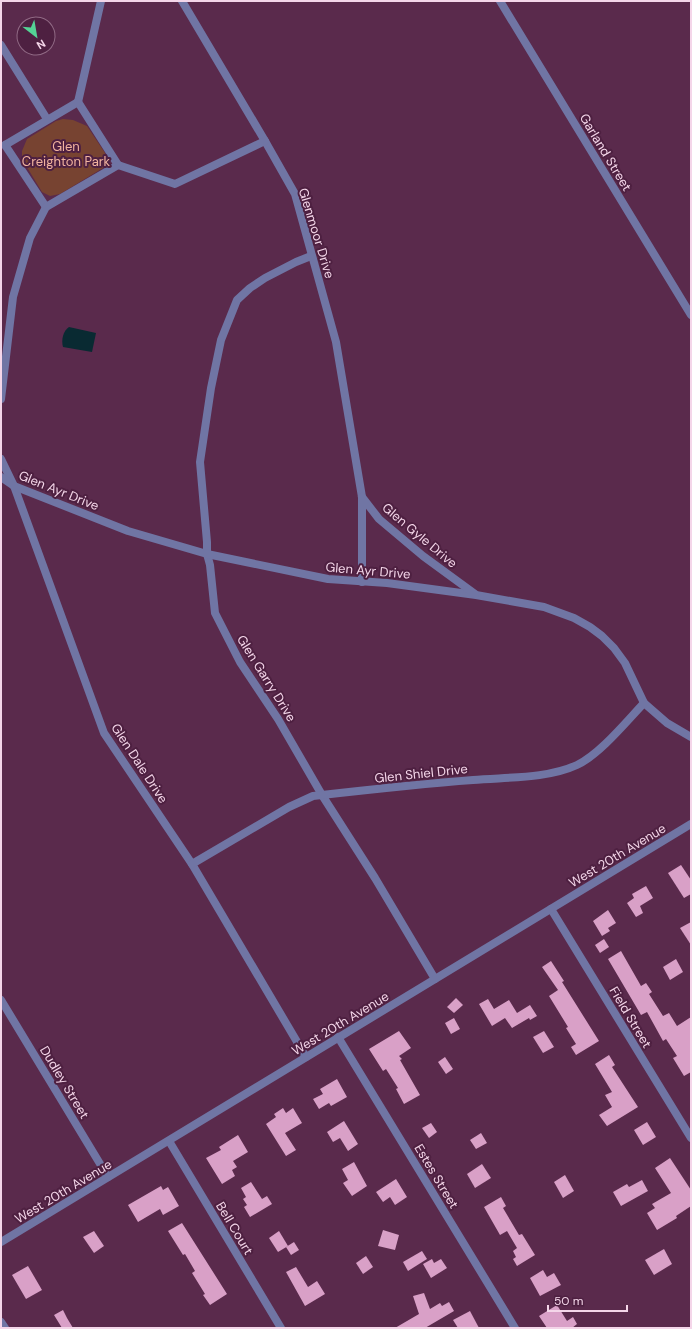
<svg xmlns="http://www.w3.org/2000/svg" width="692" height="1329" font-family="'DM Sans',sans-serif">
<rect width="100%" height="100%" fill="#5a2a4c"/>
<path fill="#774331" d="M 63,119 L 73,120 L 87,126 L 105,153 L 106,163 L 103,168 L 60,194 L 50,196 L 42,192 L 22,159 L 22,151 L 27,139 L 56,121 Z"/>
<path fill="#092a32" d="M 69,327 L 96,333 L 92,352 L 63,347 C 61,340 63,331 69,327 Z"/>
<g fill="#d9a0c7">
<path d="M 681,865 L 691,880 L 691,894 L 684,898 L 668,873 Z"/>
<path d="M 646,886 L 653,898 L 640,906 L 643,913 L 636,917 L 627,903 L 634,898 L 632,894 Z"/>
<path d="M 608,910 L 616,923 L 608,928 L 610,931 L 602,936 L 593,921 Z"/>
<path d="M 691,922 L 691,945 L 680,928 Z"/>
<path d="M 604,939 L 609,947 L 600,953 L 595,945 Z"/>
<path d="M 621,951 L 641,986 L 646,983 L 652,992 L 649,994 L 663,1016 L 669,1013 L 677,1026 L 691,1017 L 691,1072 L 684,1076 L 673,1058 L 677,1056 L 666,1039 L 663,1041 L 647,1012 L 641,1015 L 608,959 Z"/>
<path d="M 676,959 L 683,972 L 670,980 L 663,967 Z"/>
<path d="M 551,961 L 564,981 L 562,982 L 599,1041 L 576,1055 L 571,1047 L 576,1044 L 566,1028 L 568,1027 L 549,996 L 558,990 L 542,967 Z"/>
<path d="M 456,998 L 463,1005 L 454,1013 L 447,1007 Z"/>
<path d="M 488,999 L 494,1009 L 509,1000 L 517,1013 L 530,1005 L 537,1016 L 530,1020 L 529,1018 L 512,1028 L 505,1018 L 492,1026 L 479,1004 Z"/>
<path d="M 454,1018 L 460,1029 L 451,1034 L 445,1023 Z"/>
<path d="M 399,1031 L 411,1048 L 399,1056 L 402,1059 L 400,1060 L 420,1095 L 404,1104 L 396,1089 L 398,1088 L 386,1069 L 383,1071 L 369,1049 Z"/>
<path d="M 544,1031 L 554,1047 L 543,1053 L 533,1037 Z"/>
<path d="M 609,1055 L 615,1065 L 612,1067 L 638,1107 L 607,1126 L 599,1115 L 612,1107 L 605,1095 L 612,1092 L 595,1064 Z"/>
<path d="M 445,1057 L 453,1069 L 446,1074 L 438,1062 Z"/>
<path d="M 337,1079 L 347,1097 L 331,1106 L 329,1103 L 319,1109 L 313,1099 L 323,1094 L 320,1089 Z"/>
<path d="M 283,1108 L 286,1113 L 293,1108 L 302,1123 L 285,1133 L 296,1150 L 286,1156 L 266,1124 L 276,1117 L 274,1114 Z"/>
<path d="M 344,1121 L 358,1144 L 348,1151 L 340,1138 L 333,1142 L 327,1132 Z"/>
<path d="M 647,1122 L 656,1137 L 643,1145 L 634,1130 Z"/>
<path d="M 431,1123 L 437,1132 L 429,1138 L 422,1128 Z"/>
<path d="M 481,1133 L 487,1143 L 476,1149 L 470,1140 Z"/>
<path d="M 238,1135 L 248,1152 L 233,1161 L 237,1167 L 232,1170 L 235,1176 L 222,1184 L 206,1158 L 221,1150 L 219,1147 Z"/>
<path d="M 670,1158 L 691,1190 L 691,1206 L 676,1216 L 677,1218 L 657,1230 L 647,1213 L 655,1208 L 652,1204 L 671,1193 L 655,1168 Z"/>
<path d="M 354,1162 L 367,1186 L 352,1196 L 343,1183 L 348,1180 L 342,1169 Z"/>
<path d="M 482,1164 L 491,1178 L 475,1188 L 467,1174 Z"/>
<path d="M 565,1175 L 574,1191 L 563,1198 L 554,1182 Z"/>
<path d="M 396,1179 L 407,1197 L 395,1205 L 390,1197 L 383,1202 L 376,1192 Z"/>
<path d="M 642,1180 L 648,1191 L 621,1206 L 613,1192 L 627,1184 L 629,1187 Z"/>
<path d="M 251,1182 L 262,1199 L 267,1196 L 272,1204 L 250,1217 L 244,1207 L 247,1205 L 243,1199 L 246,1197 L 241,1188 Z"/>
<path d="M 161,1186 L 163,1190 L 168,1187 L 179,1206 L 163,1215 L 160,1209 L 138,1222 L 128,1205 Z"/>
<path d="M 501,1197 L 506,1206 L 503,1208 L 519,1235 L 522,1234 L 535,1255 L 517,1266 L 513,1259 L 516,1257 L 513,1251 L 517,1248 L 507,1231 L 500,1235 L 484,1207 Z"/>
<path d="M 182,1223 L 227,1294 L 210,1305 L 203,1295 L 205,1294 L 192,1273 L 195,1271 L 185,1254 L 183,1255 L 168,1231 Z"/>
<path d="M 383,1230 L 399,1235 L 395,1250 L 378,1246 Z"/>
<path d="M 94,1231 L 104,1246 L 94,1253 L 83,1237 Z"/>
<path d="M 279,1231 L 288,1246 L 278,1252 L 269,1238 Z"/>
<path d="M 294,1242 L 299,1250 L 291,1255 L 286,1247 Z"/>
<path d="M 664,1249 L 672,1264 L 654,1275 L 645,1260 Z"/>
<path d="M 422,1251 L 427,1259 L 408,1271 L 403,1262 Z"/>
<path d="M 366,1256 L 373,1267 L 363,1274 L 356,1263 Z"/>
<path d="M 432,1259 L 434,1263 L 441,1259 L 447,1268 L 431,1278 L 423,1264 Z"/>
<path d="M 28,1266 L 42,1290 L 26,1299 L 12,1275 Z"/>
<path d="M 296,1267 L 308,1287 L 317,1281 L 325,1294 L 305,1306 L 286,1272 Z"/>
<path d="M 543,1270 L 547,1277 L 554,1273 L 561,1285 L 540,1296 L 530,1278 Z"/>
<path d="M 424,1293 L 430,1309 L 440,1303 L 442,1306 L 449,1302 L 454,1311 L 425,1328 L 395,1328 L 419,1314 L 413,1296 Z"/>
<path d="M 557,1305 L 567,1321 L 573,1317 L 577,1324 L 572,1328 L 547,1328 L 539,1316 Z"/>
<path d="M 63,1310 L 67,1318 L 73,1328 L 62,1328 L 54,1315 Z"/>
<path d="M 470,1311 L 479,1328 L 458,1328 L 453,1320 Z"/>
</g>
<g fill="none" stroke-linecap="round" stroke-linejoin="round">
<g stroke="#7075a4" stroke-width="8">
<path d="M 182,1 L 265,141 L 295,194 L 336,342 L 362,497 L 362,582"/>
<path d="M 500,1 L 691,315"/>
<path d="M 1,45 L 47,119"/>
<path d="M 78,102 L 118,165 L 175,184 L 265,141"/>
<path d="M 78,102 L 101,1"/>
<path d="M 5,145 L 78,102"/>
<path d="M 5,145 L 46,207"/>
<path d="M 311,256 L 296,262 L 265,278 L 250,288 L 237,300 L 221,340 L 211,388 L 200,462 L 207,542 L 207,554 L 210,565 L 215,613 L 240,662 L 278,719 L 322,795 L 375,878 L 435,979"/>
<path d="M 1,399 L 13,297 L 30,238 L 46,207 L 118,165"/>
<path d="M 1,459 L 14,486 L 104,733 L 192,864 L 306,1057"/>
<path d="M 1,477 L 14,486 L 128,531 L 207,554 L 328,579 L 387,583 L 476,595 L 544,607 L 574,618 L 590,627 L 602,636 L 614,648 L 625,663 L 644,703 L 667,723 L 691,737"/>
<path d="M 362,497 L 379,519 L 423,556 L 475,594"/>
<path d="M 192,864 L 289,807 L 313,796 C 366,790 419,784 473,780 C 506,777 547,779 577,765 C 600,754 626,722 644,703"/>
<path d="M 551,909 L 691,1138"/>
<path d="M 1,1000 L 108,1177"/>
<path d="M 338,1037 L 515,1328"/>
<path d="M 169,1141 L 281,1328"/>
<path d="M 1,1322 L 5,1328"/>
</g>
<path stroke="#7075a4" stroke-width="8" d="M 1,1242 L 691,824"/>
</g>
<g text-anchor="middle" stroke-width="4" stroke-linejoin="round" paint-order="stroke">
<g font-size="13" fill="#f2b49f" stroke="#4e2041">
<text x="66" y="151">Glen<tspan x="66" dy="15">Creighton Park</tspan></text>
</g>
<g font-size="13" fill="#f4d6e9" stroke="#4e2041">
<text transform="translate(606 152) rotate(59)" y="5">Garland Street</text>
<text transform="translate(317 233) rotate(73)" y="5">Glenmoor Drive</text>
<text transform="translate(59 490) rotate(22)" y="5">Glen Ayr Drive</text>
<text transform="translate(420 535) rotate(40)" y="5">Glen Gyle Drive</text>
<text transform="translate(368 570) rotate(5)" y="5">Glen Ayr Drive</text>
<text transform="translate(267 678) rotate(58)" y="5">Glen Garry Drive</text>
<text transform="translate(140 763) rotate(57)" y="5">Glen Dale Drive</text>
<text transform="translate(421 773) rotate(-6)" y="5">Glen Shiel Drive</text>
<text transform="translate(617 855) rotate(-31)" y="5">West 20th Avenue</text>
<text transform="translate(631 1017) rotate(59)" y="5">Field Street</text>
<text transform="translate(340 1023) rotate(-31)" y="5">West 20th Avenue</text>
<text transform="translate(65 1082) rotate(59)" y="5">Dudley Street</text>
<text transform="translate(437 1176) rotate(59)" y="5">Estes Street</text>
<text transform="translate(63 1191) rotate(-31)" y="5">West 20th Avenue</text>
<text transform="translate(235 1228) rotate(59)" y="5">Bell Court</text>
</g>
</g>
<rect width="692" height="1329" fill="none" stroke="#f4d6e9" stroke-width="4"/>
<g transform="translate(36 36) rotate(149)"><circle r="19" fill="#4e2041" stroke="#906984"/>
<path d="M0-3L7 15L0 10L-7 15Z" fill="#54d395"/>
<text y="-6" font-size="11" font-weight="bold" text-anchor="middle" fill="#f4d6e9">N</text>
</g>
<path d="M548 1305v6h79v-6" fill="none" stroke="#f4d6e9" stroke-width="2"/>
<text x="554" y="1305" font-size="12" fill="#f4d6e9" stroke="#4e2041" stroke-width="3" paint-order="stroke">50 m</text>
</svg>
